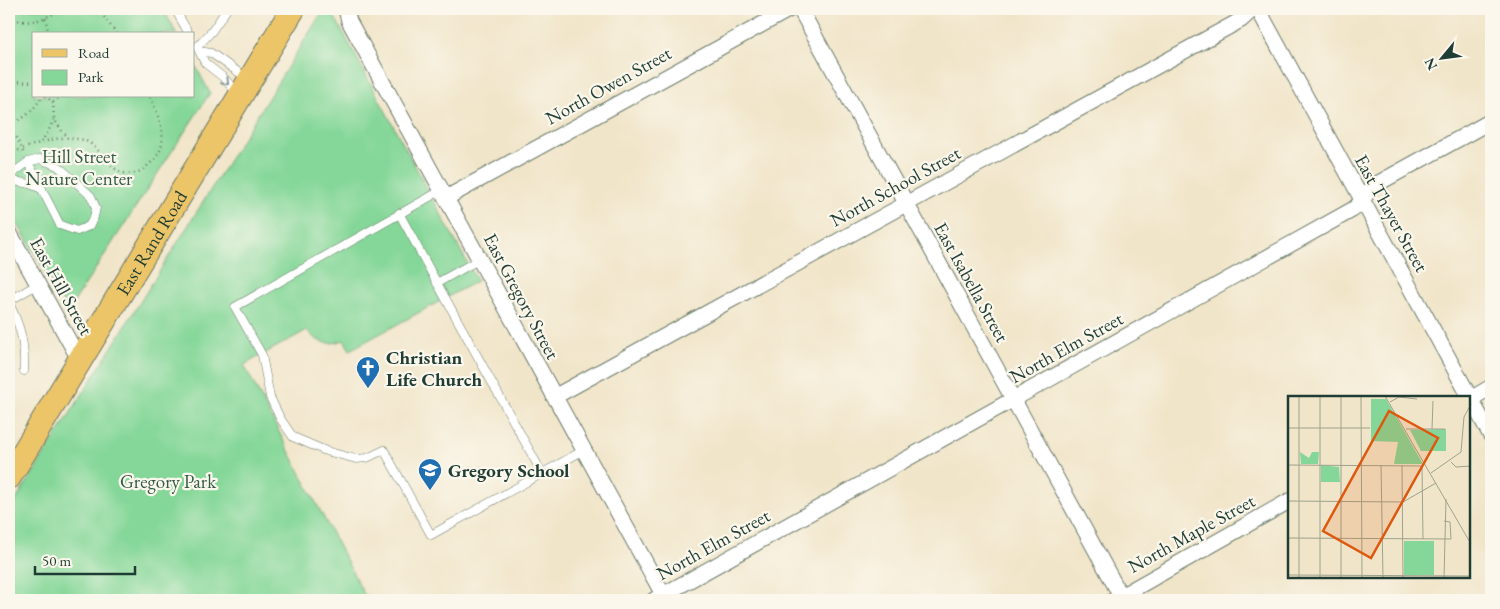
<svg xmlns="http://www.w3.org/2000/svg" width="1500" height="609" font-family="'EB Garamond',serif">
<rect width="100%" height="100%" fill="#fbf7ec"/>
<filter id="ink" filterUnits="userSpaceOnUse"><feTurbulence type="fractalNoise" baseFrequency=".02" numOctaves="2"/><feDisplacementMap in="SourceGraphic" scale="10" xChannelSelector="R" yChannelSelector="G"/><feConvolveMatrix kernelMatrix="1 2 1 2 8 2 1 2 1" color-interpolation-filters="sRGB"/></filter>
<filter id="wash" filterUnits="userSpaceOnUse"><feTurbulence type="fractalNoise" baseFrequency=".0096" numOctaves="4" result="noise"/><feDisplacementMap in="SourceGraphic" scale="20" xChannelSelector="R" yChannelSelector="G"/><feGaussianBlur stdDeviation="1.12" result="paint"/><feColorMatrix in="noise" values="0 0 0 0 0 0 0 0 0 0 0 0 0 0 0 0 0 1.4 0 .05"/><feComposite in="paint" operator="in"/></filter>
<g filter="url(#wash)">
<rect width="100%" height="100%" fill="#f1e5c9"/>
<g fill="#84d798" stroke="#528a66">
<path d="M 9,9 L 163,9 L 177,34 L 34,34 L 34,96 L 194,96 L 194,63 L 210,93 L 68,311 L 9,209 Z"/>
<path d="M 324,9 L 328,9 L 337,21 L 477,281 L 350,350 L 344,340 C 329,346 316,343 307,330 L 244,365 L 367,600 L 9,600 L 9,511 Z"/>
</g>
</g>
<g filter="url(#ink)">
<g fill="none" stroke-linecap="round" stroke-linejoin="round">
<g stroke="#687868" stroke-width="9">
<g id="service">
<path d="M 175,9 L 189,34"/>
<path d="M 197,47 L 212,31 L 227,9"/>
<path d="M 238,94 L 224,78 L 205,63 L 199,51 L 211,53 L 248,79"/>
<path d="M 9,176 L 28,162 L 40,159 L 58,166 L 91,196 L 96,208 L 94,217 L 89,226 L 77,231 L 60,225 L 28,162"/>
<path d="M 9,180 L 30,184 L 42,189"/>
<path d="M 442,190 L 235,307 L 262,355 L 270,397 L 280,418 L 293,437 L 326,451 L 356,459 L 367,458 L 384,450 L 431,535 L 584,450"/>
<path d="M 399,213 L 437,283"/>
<path d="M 480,259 L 437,283 L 542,473"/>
<path d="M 9,301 L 38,284"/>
<path d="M 9,303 C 21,327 25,344 24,371"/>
</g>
</g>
<g stroke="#687868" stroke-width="17">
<g id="minor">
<path d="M 346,9 L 349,21 L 666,600"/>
<path d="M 800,9 L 1123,600"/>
<path d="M 1258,9 L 1491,436"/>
<path d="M 446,198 L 790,9"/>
<path d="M 9,232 L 79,359"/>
<path d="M 554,397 L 1241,20 L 1253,9"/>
<path d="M 1469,400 L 1491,387"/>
<path d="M 654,600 L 1352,210 C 1365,202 1365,191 1375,185 L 1491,121"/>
<path d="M 1114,600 L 1289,501"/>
</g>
</g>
<g stroke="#687868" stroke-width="26">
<g id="primary">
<path id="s1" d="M 9,477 L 293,9"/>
</g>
</g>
<g stroke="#687868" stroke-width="2.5" stroke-dasharray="1 4" stroke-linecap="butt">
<path d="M 98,9 L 117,34"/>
<path d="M 9,16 C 28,28 45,18 63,9"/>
<path d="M 45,18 L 49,34"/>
<path d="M 9,81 L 34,82"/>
<path d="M 45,96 L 53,102 L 54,119"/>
<path d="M 53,102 L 62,96"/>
<path d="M 9,122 C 26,121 33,109 43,96"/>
<path d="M 9,131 L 16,136 L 24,154"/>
<path d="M 41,142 L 48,132 L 54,119 L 62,131 L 68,137"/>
<path d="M 9,154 C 24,148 55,136 71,138 C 76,139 82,139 86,141 C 105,150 110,178 135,173 C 143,171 150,164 156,157 C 170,140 158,115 150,96"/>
</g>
<use href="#service" stroke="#fff" stroke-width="8"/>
<use href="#minor" stroke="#fff" stroke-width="15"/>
<use href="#primary" stroke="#edc569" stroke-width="24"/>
</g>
<defs><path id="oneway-chevron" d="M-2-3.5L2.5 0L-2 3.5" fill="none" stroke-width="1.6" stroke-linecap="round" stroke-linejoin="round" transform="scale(1.25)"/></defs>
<use stroke="#8f9e9a" href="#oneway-chevron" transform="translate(226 82) rotate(45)"/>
</g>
<defs>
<g id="church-pin" transform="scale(1.25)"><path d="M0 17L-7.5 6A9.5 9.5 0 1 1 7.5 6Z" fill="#1f6fb2" stroke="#fbf7ec"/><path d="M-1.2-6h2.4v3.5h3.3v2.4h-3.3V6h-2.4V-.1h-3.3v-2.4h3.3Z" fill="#fff"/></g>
<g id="school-pin" transform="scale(1.25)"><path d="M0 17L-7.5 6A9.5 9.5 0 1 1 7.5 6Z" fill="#1f6fb2" stroke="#fbf7ec"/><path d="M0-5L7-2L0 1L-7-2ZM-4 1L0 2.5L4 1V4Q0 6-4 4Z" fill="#fff"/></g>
</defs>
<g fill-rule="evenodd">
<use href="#church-pin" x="368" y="368"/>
<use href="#school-pin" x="430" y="470"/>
</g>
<g text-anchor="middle" stroke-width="4.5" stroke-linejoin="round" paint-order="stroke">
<g font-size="19" fill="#1f3d34" stroke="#fbf7ec">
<text transform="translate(608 85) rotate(-29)" y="7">North Owen Street</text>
<text transform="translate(895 186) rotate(-29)" y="7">North School Street</text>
<text transform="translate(1392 213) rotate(61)" y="7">East Thayer Street</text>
<text dy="7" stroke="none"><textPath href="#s1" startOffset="274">East Rand Road</textPath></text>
<text transform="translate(972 282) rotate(61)" y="7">East Isabella Street</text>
<text transform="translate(62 286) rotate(61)" y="7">East Hill Street</text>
<text transform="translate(522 296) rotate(62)" y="7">East Gregory Street</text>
<text transform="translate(1066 347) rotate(-29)" y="7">North Elm Street</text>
<text transform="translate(1191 533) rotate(-29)" y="7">North Maple Street</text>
<text transform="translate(713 544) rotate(-29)" y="7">North Elm Street</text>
</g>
<g font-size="19" fill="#335c48" stroke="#fbf7ec">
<text x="79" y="163">Hill Street<tspan x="79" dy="22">Nature Center</tspan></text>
<text x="168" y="488">Gregory Park</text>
</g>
<g font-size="19" font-weight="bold" fill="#1f3d34" stroke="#fbf7ec" text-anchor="start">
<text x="386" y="364">Christian<tspan x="386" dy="22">Life Church</tspan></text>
<text x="448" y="477">Gregory School</text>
</g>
</g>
<g transform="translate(1288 396)">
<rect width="182" height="182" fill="#f1e5c9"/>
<path d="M 83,3 L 98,3 L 135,68 L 106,68 L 110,46 L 83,45 ZM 158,33 L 158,55 L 133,55 L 122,34 ZM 12,56 L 21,62 L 24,56 L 31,56 L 30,68 L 13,68 ZM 33,69 L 51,71 L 52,86 L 33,86 ZM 116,145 L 146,145 L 146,179 L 116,179 Z" fill="#84d798"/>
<path fill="none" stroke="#9da28d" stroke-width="1" d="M 53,0 L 53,182M 73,0 L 74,182M 97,0 L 183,148M 102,6 L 111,1 L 129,3M 0,32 L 82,32M 118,33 L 157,33M 144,33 L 145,5M 163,66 L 168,71 L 183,70M 0,69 L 134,70 L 135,143M 93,69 L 95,182M 114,69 L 115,182M 143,77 L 173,56 L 176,21 L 183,8M 0,105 L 115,106 L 148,87M 0,142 L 163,143 L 162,126 L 156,125M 0,179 L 183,180M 11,182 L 11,0M 32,182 L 32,0M 156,182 L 158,103"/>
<path fill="#de580e" fill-opacity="0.15" stroke="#de580e" stroke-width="2.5" d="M 101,15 L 150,42 L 83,162 L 35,135 Z"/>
<rect width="182" height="182" fill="none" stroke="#1f3d34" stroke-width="2.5"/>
</g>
<rect width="1500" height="609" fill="none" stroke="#fbf7ec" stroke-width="30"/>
<rect x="32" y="32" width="162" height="65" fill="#fbf7ec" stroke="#a3ada2"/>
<rect x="42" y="49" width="25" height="8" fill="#edc569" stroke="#a3ada2"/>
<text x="78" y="58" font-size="15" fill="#1f3d34">Road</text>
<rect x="42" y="70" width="25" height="15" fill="#84d798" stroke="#a3ada2"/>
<text x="78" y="82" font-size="15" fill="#1f3d34">Park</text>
<g transform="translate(1442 58) rotate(241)" stroke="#fbf7ec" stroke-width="4" paint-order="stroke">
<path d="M0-4L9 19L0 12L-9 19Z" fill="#1f3d34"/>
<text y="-8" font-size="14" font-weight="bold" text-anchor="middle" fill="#1f3d34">N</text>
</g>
<path d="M35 566v8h100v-8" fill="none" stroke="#1f3d34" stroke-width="2.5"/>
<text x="42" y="566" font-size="15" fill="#1f3d34" stroke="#fbf7ec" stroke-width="4" paint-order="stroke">50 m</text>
</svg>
